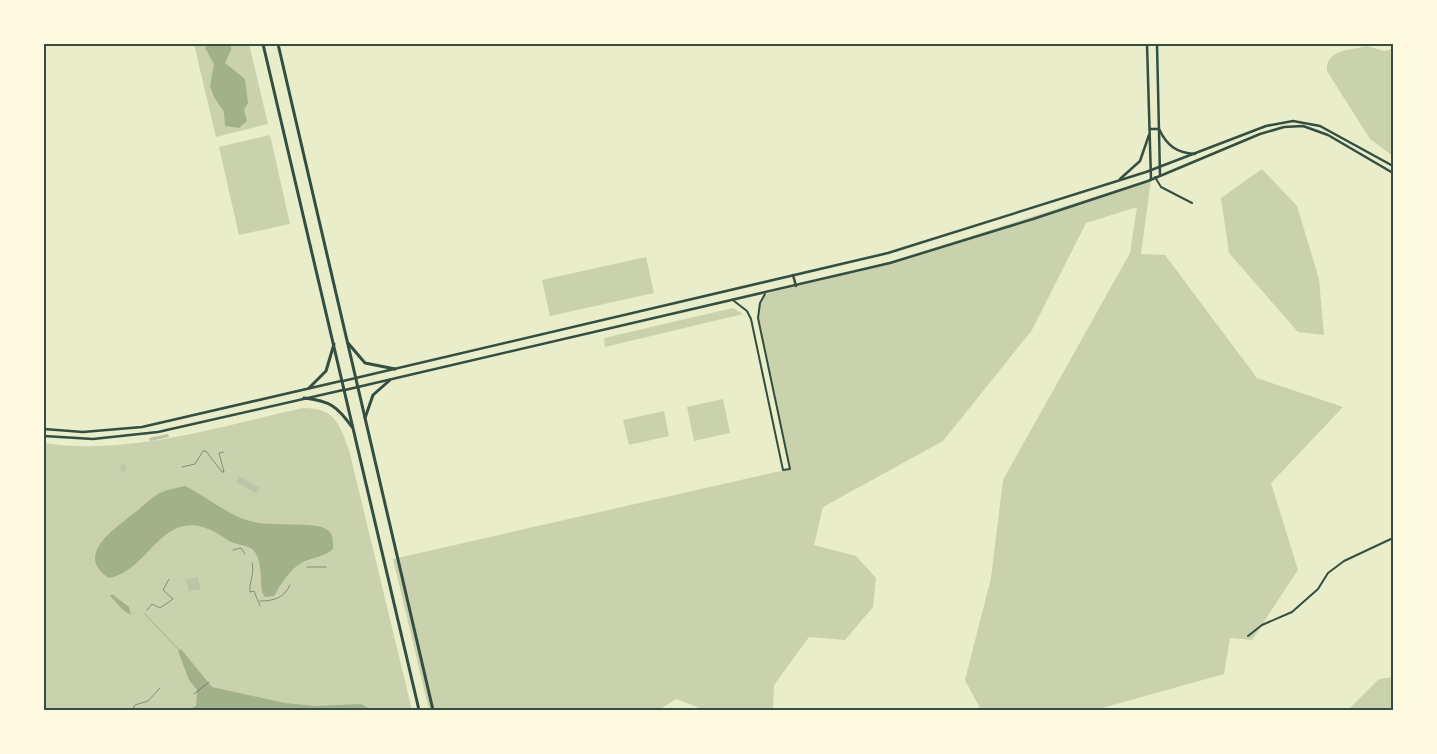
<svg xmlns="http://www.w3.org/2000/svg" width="1437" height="754" font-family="'PT Sans Narrow',sans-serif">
<rect width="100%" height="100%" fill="#e9edc9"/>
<g fill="#cad2ad">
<path d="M 194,44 L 249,44 L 268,124 L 216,137 Z"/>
<path d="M 1367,46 L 1384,51 L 1393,49 L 1393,156 L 1370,139 L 1327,71 C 1325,49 1352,50 1367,46 Z"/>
<path d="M 270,135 L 290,224 L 239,235 L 219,147 Z"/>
<path d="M 1262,169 L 1297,206 L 1319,279 L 1324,335 L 1298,332 L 1229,253 L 1221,198 Z"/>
<path d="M 1151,179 L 1141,254 L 1165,255 L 1257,378 L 1343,407 L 1271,483 L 1298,570 L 1252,640 L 1230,638 L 1224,674 L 1095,710 L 981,710 L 965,680 L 991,578 L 1003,480 L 1130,253 L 1137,207 L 1086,223 L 1032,330 L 943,441 L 823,507 L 814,545 L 856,556 L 876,578 L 873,607 L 845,640 L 809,637 L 774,685 L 773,710 L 705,710 L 676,699 L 659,710 L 429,710 L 393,559 L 789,469 L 758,318 L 759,308 L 765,294 L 899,259 Z"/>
<path d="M 646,257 L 654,293 L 550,316 L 542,280 Z"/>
<path d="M 733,308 L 743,314 L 605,347 L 604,338 Z"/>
<path d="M 723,399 L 730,433 L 694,441 L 687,407 Z"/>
<path d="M 303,408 C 335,408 339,423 349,450 L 412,710 L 44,710 L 44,443 C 129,456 220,426 303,408 Z"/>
<path d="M 664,411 L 669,436 L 629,445 L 623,420 Z"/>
<path d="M 1393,677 L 1392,710 L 1348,710 L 1379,679 Z"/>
</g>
<g fill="#a3b18a">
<path d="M 208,44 L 231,44 L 231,50 L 225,63 L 245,79 L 248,103 L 244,110 L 247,121 L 239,128 L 225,126 L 224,112 L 214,97 L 210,86 L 214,64 L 205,48 Z"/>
<path d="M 185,486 C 208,497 229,517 254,522 C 271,526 315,522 326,529 C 334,533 333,542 333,549 C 324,557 314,557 303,562 C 290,569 281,584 274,596 L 265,597 L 262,592 C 260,578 263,552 248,547 C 240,544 233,544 226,539 C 163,495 153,571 109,578 C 73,555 116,528 134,513 C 143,507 152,496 162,492 C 169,489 178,488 185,486 Z"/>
<path d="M 112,594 L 129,607 L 131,615 L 123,610 L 110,596 Z"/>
<path d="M 181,649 L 212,687 L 285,703 L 315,706 L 361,704 L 372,710 L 187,710 L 196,706 L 197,690 L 189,680 L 178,651 Z"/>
</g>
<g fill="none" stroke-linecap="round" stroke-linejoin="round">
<path stroke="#a3b18a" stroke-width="1" d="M 144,613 L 179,650"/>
</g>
<g fill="#bcc5a7">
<path d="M 168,434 L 169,437 L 150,441 L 149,438 Z"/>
<path d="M 125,464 L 126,471 L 122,473 L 120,465 Z"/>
<path d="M 239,476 L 260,488 L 257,494 L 236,482 Z"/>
<path d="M 198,577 L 201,589 L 189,591 L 186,580 Z"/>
</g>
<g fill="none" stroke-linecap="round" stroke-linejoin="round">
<g stroke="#344e41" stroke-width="0.5">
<path d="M 182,467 L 195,464 L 203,451 L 206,451 L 222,472 L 224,472 L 219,453 L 224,452"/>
<path d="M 233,550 L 241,548 L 245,554"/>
<path d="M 252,563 C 255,573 249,582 250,592 L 254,591 L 260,606"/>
<path d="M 307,567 L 326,567"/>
<path d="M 260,601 C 274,601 284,598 290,585"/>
<path d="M 147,610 L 152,604 L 160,608 L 173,599 L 163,590 L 169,579"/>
<path d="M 194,694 L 209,682"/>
<path d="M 132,710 L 135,705 L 148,701 L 160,688"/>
</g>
<g stroke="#344e41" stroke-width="2">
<path d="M 1155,177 L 1161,187 L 1192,203"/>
<path d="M 734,301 L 747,311 L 751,319 L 783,470 L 790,469 L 758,318 L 760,303 L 765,294"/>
<path d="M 1248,636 L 1262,625 L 1292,612 L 1318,589 L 1328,573 L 1344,561 L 1393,538"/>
</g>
<g stroke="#344e41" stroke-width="2.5">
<path d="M 44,429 L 83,432 L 142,427 L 341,381"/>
<path d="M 44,436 L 93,439 L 158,432 L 343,390"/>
</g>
<g stroke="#344e41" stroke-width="2.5">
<path d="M 1147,44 L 1151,179"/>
<path d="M 1157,44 L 1160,175"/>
<path d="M 1150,129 L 1159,129 C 1167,146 1177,153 1195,154"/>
<path d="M 1120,179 L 1140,161 L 1149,135"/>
<path d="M 793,275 L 796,286"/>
<path d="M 343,381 L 888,253 L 1146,172 L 1266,126 L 1293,121 L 1320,126 L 1393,166"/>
<path d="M 345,390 L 890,263 L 1033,219 L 1148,181 L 1260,134 L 1284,127 L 1303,126 L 1328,135 L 1393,173"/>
</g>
<g stroke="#344e41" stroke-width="3">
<path d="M 263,44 L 419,710"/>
<path d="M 278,44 L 433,710"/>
<path d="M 348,343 L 365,363 L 395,369"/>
<path d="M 309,388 L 326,371 L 334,344"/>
<path d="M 304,398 C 330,401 337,406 352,427"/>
<path d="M 365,418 L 373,395 L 390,380"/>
</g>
</g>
<rect width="1437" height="754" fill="none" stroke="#fefae0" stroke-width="90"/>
<rect x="45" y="45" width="1347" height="664" fill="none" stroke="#344e41" stroke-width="2"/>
</svg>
